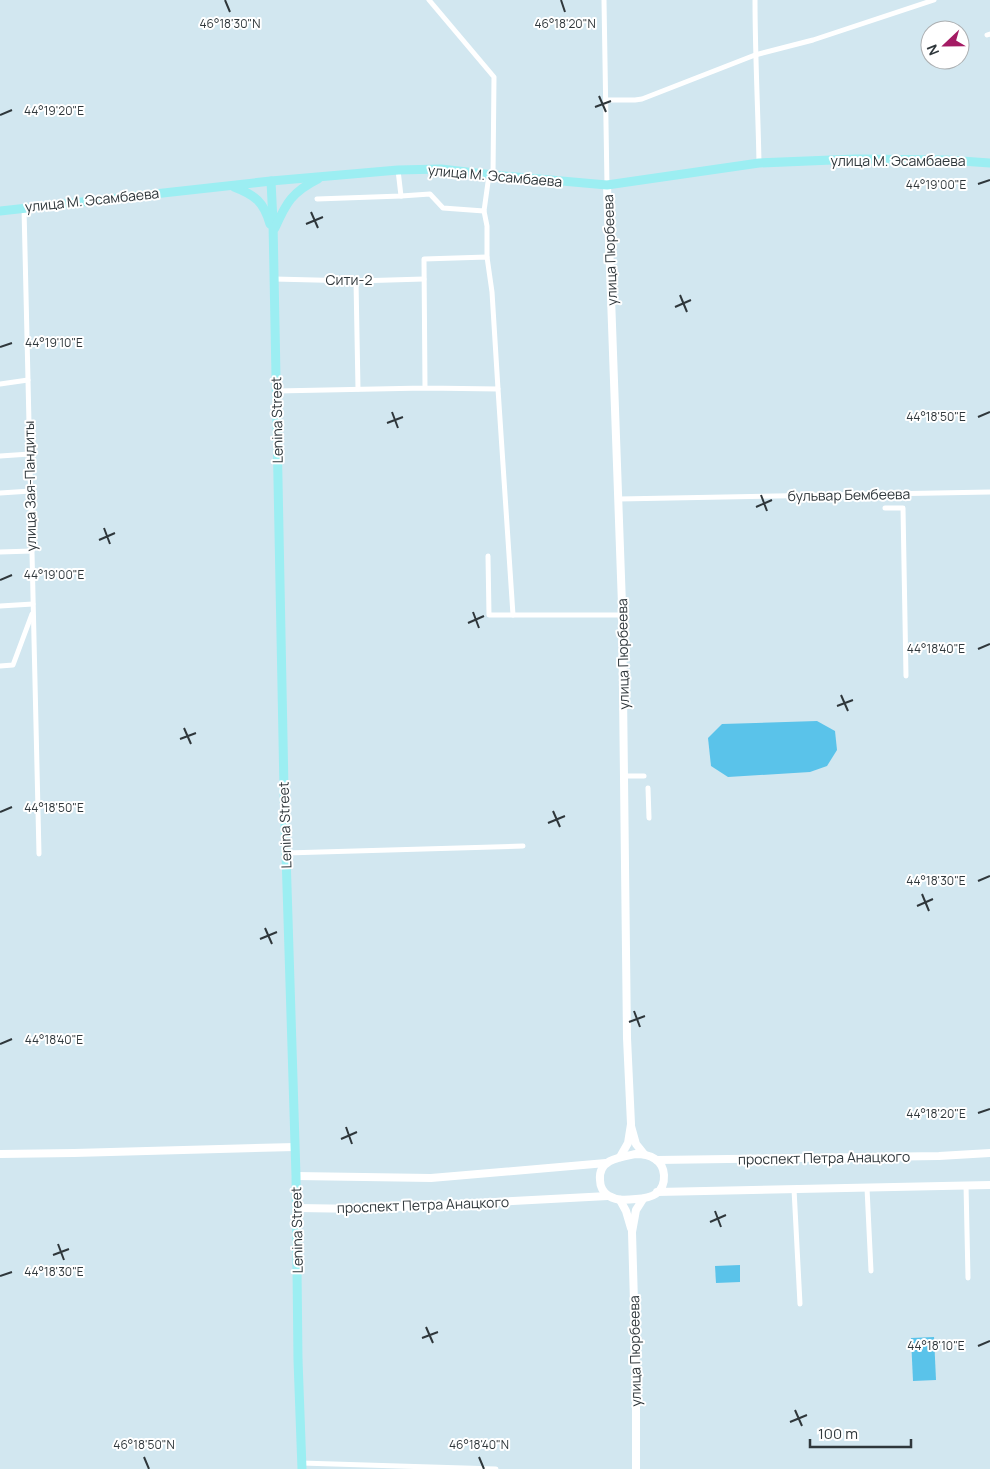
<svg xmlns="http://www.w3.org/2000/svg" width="990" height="1469" font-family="Manrope,sans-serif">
<rect width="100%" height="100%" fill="#d2e7f0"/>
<g fill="#5ac3ea">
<path d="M 817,721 L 835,731 L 837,750 L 827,766 L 810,772 L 728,777 L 711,766 L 708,738 L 722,724 Z"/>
<path d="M 740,1265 L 740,1282 L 716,1283 L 715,1266 Z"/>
<path d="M 934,1337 L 936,1380 L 913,1381 L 911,1338 Z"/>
</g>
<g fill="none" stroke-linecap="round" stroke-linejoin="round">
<g stroke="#fff" stroke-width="5">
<path d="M 429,0 L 494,77 L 493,175"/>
<path d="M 604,0 L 607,185"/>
<path d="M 755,0 C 755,54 758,109 759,163"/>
<path d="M 987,35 L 990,34"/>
<path d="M 607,100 L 635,100 L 642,99 L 755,55 L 813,40 L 934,0"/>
<path d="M 401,196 L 430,194 L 443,208 L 484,211 L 489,175"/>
<path d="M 317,199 L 401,196 L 398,170"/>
<path d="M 24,208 L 39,854"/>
<path d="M 484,211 L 487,226 L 487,257"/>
<path d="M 274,279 L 356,281 L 424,279"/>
<path d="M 356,281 L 358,389"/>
<path d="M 0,384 L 28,380"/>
<path d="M 498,389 L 513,615"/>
<path d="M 276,391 L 425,388 L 498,389 L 492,292 L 487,257 L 424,259 L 425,388"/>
<path d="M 0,456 L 30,454"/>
<path d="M 0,493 L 31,491"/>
<path d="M 619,499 L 990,492"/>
<path d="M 885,508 L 903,508 L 906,676"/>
<path d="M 0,552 L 32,551"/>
<path d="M 488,556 L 489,615 L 622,615"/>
<path d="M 0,606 L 33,604"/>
<path d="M 0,666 L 13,665 L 32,614"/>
<path d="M 624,776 L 644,776"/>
<path d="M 648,788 L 649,818"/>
<path d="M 286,853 L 523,846"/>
<path d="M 966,1185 L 968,1278"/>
<path d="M 867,1188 L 871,1271"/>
<path d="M 794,1189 L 800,1304"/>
<path d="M 301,1463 L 496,1469"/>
</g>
<g stroke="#fff" stroke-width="8">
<path d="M 607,185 L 622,605 L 627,1038 L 631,1124 L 628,1143 L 620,1157"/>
<path d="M 631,1126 L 636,1144 L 644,1154"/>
<path d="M 0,1154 L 74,1153 L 295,1147"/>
<path d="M 636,1154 C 650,1154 663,1160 664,1175 C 665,1194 651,1198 636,1199 C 627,1200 617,1201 609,1196 C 603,1193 600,1186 600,1180 C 598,1159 621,1157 636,1154 Z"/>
<path d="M 657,1160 L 939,1156 L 990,1153"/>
<path d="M 296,1176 L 431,1178 L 606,1163"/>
<path d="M 657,1192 L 990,1185"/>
<path d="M 620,1200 L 626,1211 L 631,1228"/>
<path d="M 297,1208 L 364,1209 L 608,1196"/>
<path d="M 636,1469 L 636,1374 L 632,1232 L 636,1210 L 643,1199"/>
</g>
<g stroke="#9ceef2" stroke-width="9">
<path d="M 271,181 L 273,222 L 284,790 L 296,1176 L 298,1360 L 302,1469"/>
<path d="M 234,187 C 255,195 264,202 270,224"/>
<path d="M 0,211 L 271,181 L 398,170 L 441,169 L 493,175 L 607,185 L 759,163 L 856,159 L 947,160 L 990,163"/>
<path d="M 275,228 C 286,203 292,192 318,179"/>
</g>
</g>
<path fill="none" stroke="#2f373b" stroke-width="2" d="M 225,0 L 230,12M 561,0 L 565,12M 599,96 L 606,112M 595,107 L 611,101M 0,115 L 12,110M 978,184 L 990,180M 311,212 L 318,228M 306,224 L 323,217M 680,295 L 687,312M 675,307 L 691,300M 0,347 L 12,343M 392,412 L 398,428M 978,417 L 990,412M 387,423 L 403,417M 761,495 L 767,511M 756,507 L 772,500M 104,528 L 110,544M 99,540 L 115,533M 0,580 L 12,575M 473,612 L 479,628M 468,623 L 484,616M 978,649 L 990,644M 841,695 L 848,711M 837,706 L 853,700M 184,728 L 191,744M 180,739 L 196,733M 553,811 L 560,827M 0,812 L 12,807M 548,823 L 565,816M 978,881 L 990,876M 922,894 L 929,911M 917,906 L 933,899M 265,928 L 272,944M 260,939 L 277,932M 634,1011 L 640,1027M 629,1022 L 645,1016M 0,1044 L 12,1039M 978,1113 L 990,1109M 346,1127 L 352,1144M 341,1139 L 357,1132M 715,1211 L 721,1227M 710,1222 L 726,1215M 58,1244 L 64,1260M 53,1255 L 69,1249M 0,1276 L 12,1272M 426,1327 L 433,1343M 422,1338 L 438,1332M 978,1346 L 990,1341M 795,1410 L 802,1426M 790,1422 L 807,1415M 144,1457 L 149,1469M 479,1457 L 484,1469"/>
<g text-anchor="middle" stroke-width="4" stroke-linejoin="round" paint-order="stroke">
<g font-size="14" fill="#2f373b" stroke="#fff">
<text x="898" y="166">улица М. Эсамбаева</text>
<text transform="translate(495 176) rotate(5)" y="5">улица М. Эсамбаева</text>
<text transform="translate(92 200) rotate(-6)" y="5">улица М. Эсамбаева</text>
<text transform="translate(610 250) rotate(-92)" y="5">улица Пюрбеева</text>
<text x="349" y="285">Сити-2</text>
<text transform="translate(277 420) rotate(-91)" y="5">Lenina Street</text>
<text transform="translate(30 486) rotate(-91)" y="5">улица Зая-Пандиты</text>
<text transform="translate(849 495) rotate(-1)" y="5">бульвар Бембеева</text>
<text transform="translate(623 654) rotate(-91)" y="5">улица Пюрбеева</text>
<text transform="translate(285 825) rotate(-92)" y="5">Lenina Street</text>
<text transform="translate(824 1158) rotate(-1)" y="5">проспект Петра Анацкого</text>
<text transform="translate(423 1205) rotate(-2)" y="5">проспект Петра Анацкого</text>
<text transform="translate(297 1230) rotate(-91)" y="5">Lenina Street</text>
<text transform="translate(635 1351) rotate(-91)" y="5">улица Пюрбеева</text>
</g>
</g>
<g font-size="12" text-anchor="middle" fill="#2f373b" stroke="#fff" stroke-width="4" stroke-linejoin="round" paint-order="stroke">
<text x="230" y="28">46°18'30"N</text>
<text x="565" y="28">46°18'20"N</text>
<text x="54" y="115">44°19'20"E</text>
<text x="936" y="189">44°19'00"E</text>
<text x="54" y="347">44°19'10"E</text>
<text x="936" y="421">44°18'50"E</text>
<text x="54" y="579">44°19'00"E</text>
<text x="936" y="653">44°18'40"E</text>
<text x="54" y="812">44°18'50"E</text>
<text x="936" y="885">44°18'30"E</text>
<text x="54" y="1044">44°18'40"E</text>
<text x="936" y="1118">44°18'20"E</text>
<text x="54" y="1276">44°18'30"E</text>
<text x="936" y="1350">44°18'10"E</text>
<text x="144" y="1449">46°18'50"N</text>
<text x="479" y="1449">46°18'40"N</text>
</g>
<g transform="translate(945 45) rotate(248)"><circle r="24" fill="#ffffff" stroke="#acafb1"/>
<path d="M0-4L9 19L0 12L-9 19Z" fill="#a41b64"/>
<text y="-8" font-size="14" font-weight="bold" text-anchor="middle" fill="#2f373b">N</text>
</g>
<path d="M810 1439v8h101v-8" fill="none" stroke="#2f373b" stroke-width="2.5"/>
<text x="818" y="1439" font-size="15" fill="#2f373b" stroke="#ffffff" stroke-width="4" paint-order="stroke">100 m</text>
</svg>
